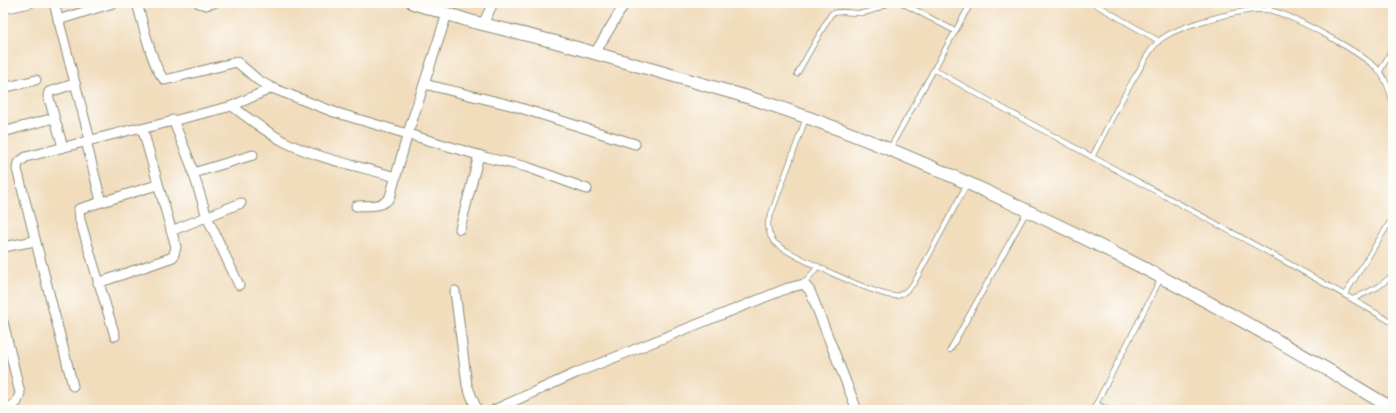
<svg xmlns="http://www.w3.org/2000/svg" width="1396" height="413" font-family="Mynerve,sans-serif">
<rect width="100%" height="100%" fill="#fdfcf7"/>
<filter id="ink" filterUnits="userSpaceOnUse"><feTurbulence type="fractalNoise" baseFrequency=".025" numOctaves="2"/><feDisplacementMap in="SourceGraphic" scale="8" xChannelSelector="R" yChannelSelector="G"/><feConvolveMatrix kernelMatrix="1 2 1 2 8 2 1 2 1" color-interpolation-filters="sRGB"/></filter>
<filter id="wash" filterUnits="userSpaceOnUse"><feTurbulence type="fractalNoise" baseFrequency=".012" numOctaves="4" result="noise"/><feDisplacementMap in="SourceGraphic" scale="16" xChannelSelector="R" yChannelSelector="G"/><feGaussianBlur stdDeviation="0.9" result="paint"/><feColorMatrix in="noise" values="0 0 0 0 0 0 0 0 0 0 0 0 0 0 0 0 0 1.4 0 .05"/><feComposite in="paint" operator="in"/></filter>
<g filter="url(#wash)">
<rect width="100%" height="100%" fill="#f1dcbc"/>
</g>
<g filter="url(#ink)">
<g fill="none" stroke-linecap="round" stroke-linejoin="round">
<g stroke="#888c78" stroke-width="6">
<g id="service">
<path d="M 902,3 L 955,31"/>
<path d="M 1093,3 L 1159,41"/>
<path d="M 1268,10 L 1272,3"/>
<path d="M 935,70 C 1086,157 1243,234 1393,323"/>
<path d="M 1380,71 L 1393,48"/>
<path d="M 797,74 L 831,14 C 841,9 852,14 862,13 C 872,12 881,7 889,3"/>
<path d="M 806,118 L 768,222 C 768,230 769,235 774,242 C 786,254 882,298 897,296 C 905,294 909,288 914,283 L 967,184"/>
<path d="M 890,148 L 971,3"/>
<path d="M 1092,157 C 1107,128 1121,99 1138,72 C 1144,61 1151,47 1160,40 C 1179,25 1243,8 1267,10 C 1286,11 1369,56 1380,72 C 1387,81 1390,92 1393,102"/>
<path d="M 804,284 L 818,266"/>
<path d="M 1345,294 L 1393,217"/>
<path d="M 1353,299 L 1378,287 L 1393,275"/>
<path d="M 950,350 L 1027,211"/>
<path d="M 1096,404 L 1109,410"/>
<path d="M 1093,410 L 1161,278"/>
</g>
</g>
<g stroke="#888c78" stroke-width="11">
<g id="minor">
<path d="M 54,3 L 90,140"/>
<path d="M 137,3 C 142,20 153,71 165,80 L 237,62 L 258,80 L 272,88 L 334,112 L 488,158 L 527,167 L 587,189"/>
<path d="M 199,3 L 206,5 L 214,3"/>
<path d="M 3,9 L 30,3"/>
<path d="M 58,20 L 113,3"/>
<path d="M 483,24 L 493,3"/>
<path d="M 595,53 L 625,3"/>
<path d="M 424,84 L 514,106 L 635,144"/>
<path d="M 3,88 L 36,80"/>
<path d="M 232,106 C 249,119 266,132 285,142 C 319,159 359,166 396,177"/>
<path d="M 173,120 L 190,162 L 207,217 L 239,285"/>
<path d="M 141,129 L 232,106 L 272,88"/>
<path d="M 3,132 L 54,118"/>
<path d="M 86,141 L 101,201"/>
<path d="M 63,147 L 48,95 L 49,92 L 74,84"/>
<path d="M 193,173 L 253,155"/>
<path d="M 356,206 C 367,205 383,208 390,197 L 408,133 L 447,14"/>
<path d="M 460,229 L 479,155"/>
<path d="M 171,231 L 241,203"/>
<path d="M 3,247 L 35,241"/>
<path d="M 455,291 L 467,385 L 477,410"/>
<path d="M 3,322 L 20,393 L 17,402 L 6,410"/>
<path d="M 115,336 L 80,220 L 79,209 L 157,185"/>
<path d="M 73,386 L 17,169 L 18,163 L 26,157 L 138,128 L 141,129 L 144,134 L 176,247 L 173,257 L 98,283"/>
<path d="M 494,410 L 576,373 L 788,288 L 804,284 L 810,291 L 814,301 L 857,410"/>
</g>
</g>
<g stroke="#888c78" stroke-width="14">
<path id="tertiary" d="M 413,3 L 470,21 L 556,42 L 744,96 C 834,124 921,161 1007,201 C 1140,263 1268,332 1393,409"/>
</g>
<use href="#service" stroke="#fff" stroke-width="4.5"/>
<use href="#minor" stroke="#fff" stroke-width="9"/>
<use href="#tertiary" stroke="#fff" stroke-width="12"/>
</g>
</g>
<rect width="1396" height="413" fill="none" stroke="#fdfcf7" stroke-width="16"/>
</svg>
